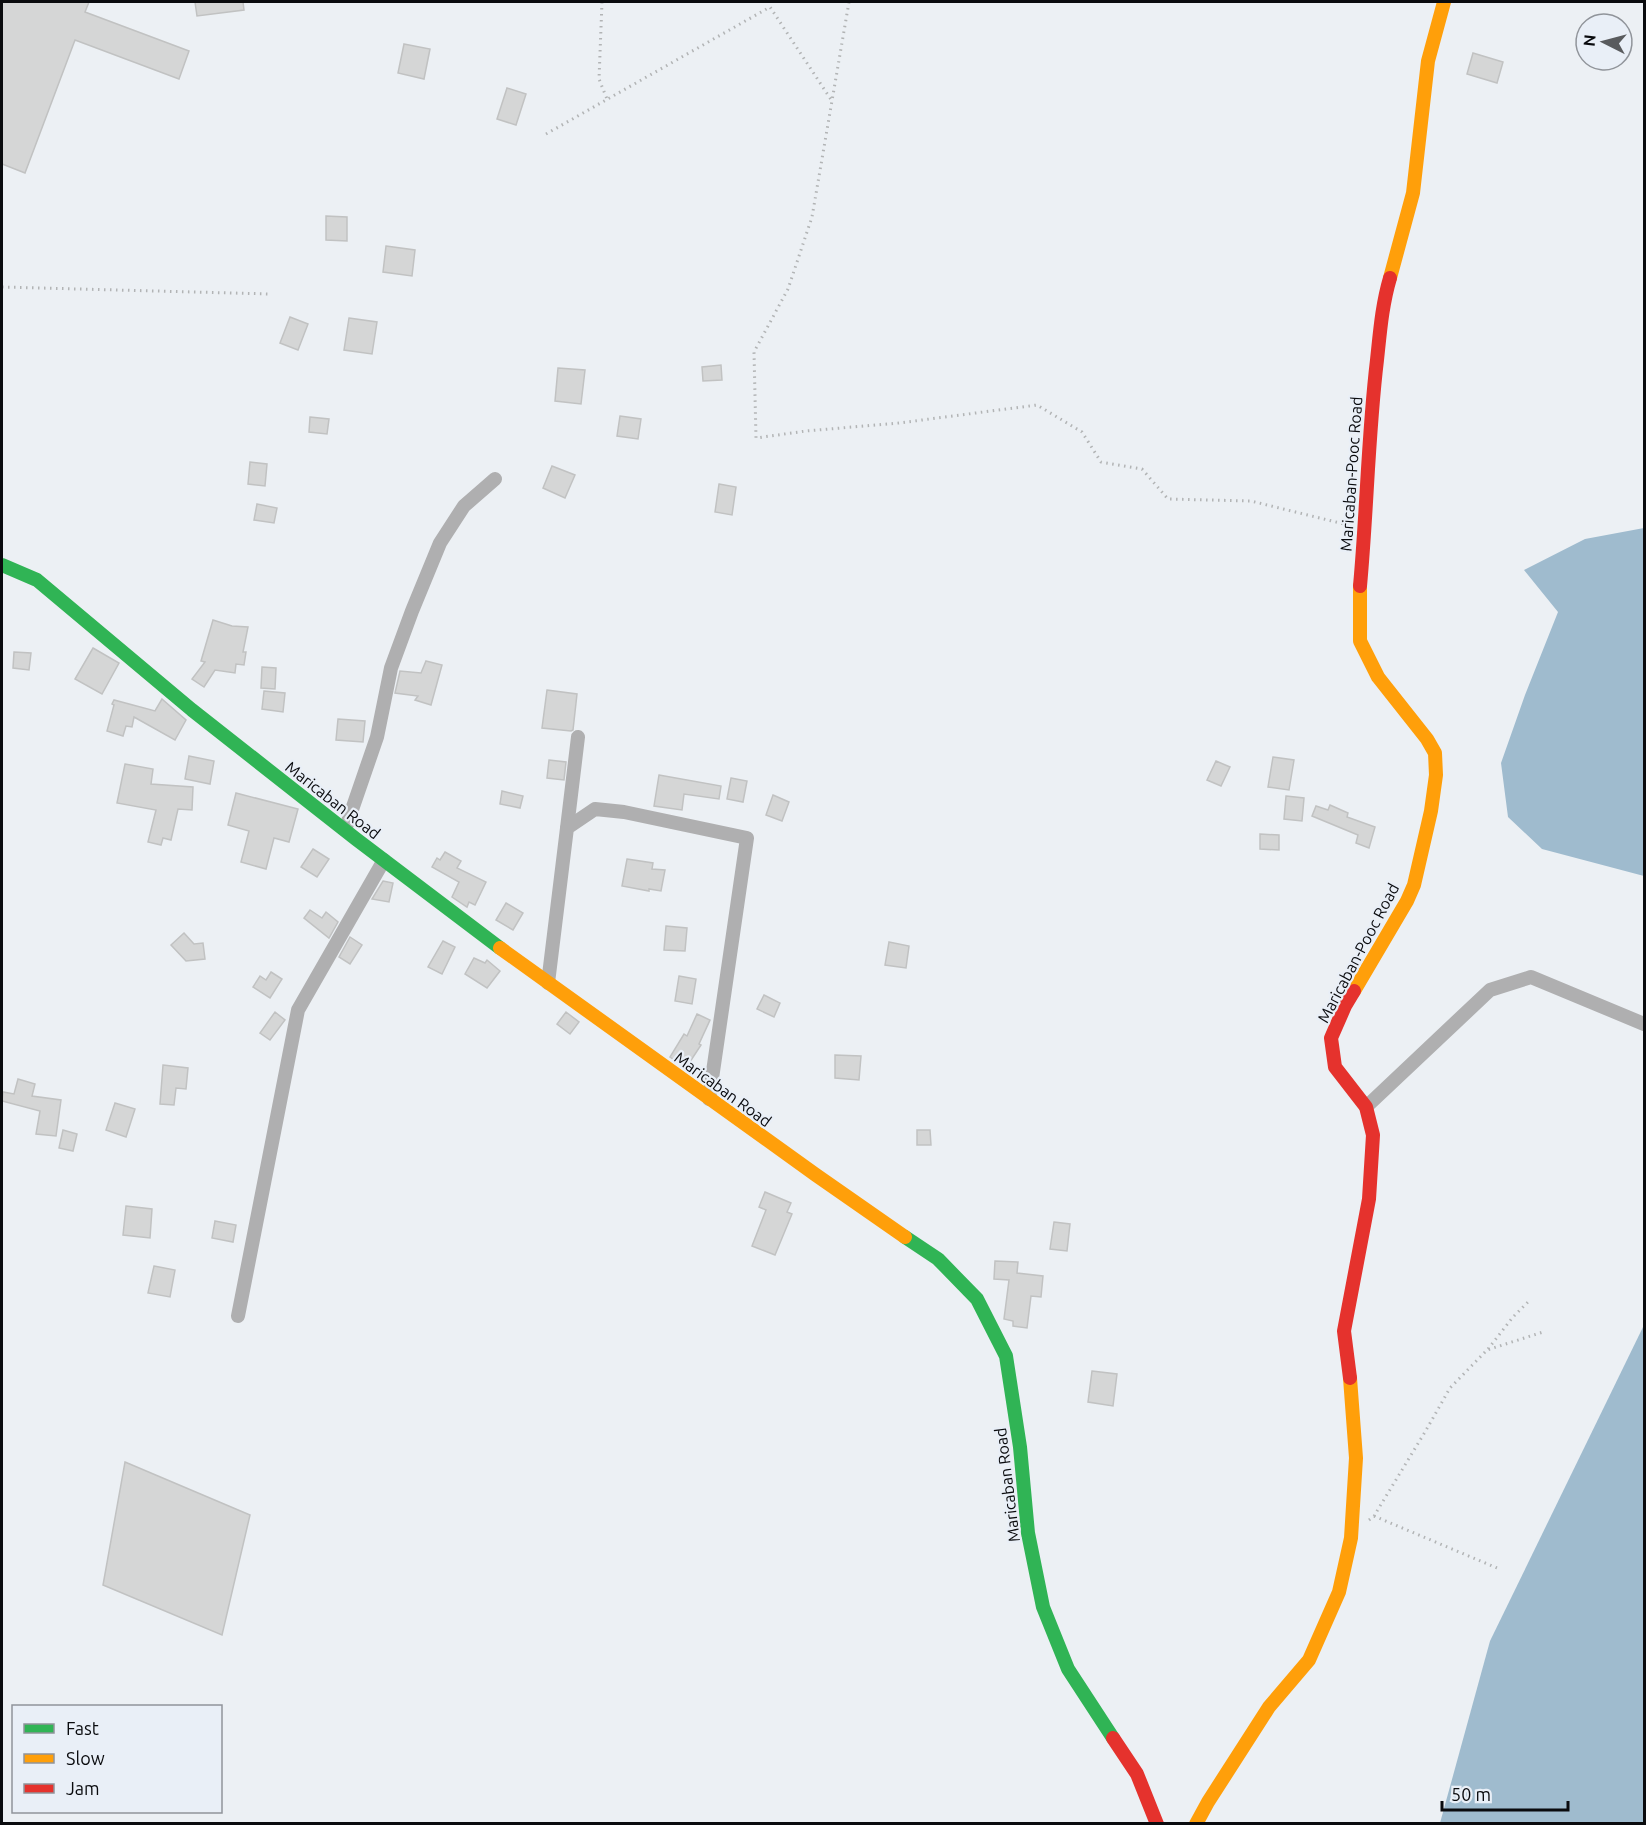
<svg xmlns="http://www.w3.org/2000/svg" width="1646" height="1825" font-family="Ubuntu,sans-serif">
<rect width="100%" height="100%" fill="#ecf0f4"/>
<g fill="#9fbbce">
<path d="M 1644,528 L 1644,876 L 1542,849 L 1508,817 L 1501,763 L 1525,695 L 1558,612 L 1524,570 L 1585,539 Z"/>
<path d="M 1644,1325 L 1644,1823 L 1440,1823 L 1490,1641 Z"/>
</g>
<g fill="#d5d6d6" stroke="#c1c2c2" stroke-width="1.5">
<path d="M 2,2 L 89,2 L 85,12 L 189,51 L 179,79 L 75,40 L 25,173 L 2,164 Z"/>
<path d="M 195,2 L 243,2 L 244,10 L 197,16 Z"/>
<path d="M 404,44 L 430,49 L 424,79 L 398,73 Z"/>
<path d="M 1473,53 L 1503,62 L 1497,83 L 1467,74 Z"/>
<path d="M 507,88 L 526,94 L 516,125 L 497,119 Z"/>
<path d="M 326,216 L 347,217 L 347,241 L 326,240 Z"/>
<path d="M 386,246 L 415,250 L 412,276 L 383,272 Z"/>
<path d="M 290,317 L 308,324 L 298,350 L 280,343 Z"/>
<path d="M 349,318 L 377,322 L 372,354 L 344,350 Z"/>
<path d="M 721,365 L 722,380 L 703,381 L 702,367 Z"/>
<path d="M 558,368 L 585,370 L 581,404 L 555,401 Z"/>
<path d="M 620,416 L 641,419 L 638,439 L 617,436 Z"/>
<path d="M 310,417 L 329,419 L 327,434 L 309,432 Z"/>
<path d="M 250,462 L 267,464 L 265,486 L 248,484 Z"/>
<path d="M 552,466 L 575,475 L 565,498 L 543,488 Z"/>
<path d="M 719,484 L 736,487 L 732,515 L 715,512 Z"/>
<path d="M 257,504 L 277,508 L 274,523 L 254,520 Z"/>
<path d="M 213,620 L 232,626 L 248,627 L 243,652 L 246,652 L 244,665 L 236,664 L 235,673 L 215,670 L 204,687 L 192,679 L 205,662 L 201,661 Z"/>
<path d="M 93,648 L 119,663 L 102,694 L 75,679 Z"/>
<path d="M 14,652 L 31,653 L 29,670 L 13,668 Z"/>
<path d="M 426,661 L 442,665 L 431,705 L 415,700 L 418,696 L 395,693 L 400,671 L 421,673 Z"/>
<path d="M 262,667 L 276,668 L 275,689 L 261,688 Z"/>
<path d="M 547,690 L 577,694 L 573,730 L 571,731 L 542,728 Z"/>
<path d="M 264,691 L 285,693 L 283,712 L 262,709 Z"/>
<path d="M 162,699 L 186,720 L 175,740 L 134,717 L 132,727 L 126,726 L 123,736 L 107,731 L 114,705 L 112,704 L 114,700 L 155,711 Z"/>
<path d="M 338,719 L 365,721 L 363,742 L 336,740 Z"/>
<path d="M 189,756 L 214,761 L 210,784 L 185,779 Z"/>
<path d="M 1273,757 L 1294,760 L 1289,790 L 1268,787 Z"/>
<path d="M 549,760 L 566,762 L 564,780 L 547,778 Z"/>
<path d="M 1216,761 L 1230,767 L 1221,786 L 1207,780 Z"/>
<path d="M 125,764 L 153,769 L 151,784 L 193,787 L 192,810 L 178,809 L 171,840 L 163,838 L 161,845 L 148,842 L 156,810 L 117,803 Z"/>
<path d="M 659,775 L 721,786 L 719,799 L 684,794 L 682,810 L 654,806 Z"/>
<path d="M 731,778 L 747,781 L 743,802 L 727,799 Z"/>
<path d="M 502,791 L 523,796 L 520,808 L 500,804 Z"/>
<path d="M 236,793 L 298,809 L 289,842 L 274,838 L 266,869 L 241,862 L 249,831 L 228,825 Z"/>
<path d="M 773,795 L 789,802 L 782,821 L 766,815 Z"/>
<path d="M 1286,796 L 1304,798 L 1302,821 L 1284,819 Z"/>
<path d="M 1330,805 L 1348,813 L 1347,817 L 1375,827 L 1369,848 L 1356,843 L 1358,835 L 1312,816 L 1316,806 L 1328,810 Z"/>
<path d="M 1260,834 L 1279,835 L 1279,850 L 1260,849 Z"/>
<path d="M 313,849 L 329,859 L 317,877 L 301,867 Z"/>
<path d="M 445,852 L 461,861 L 457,868 L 486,882 L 475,905 L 469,902 L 467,907 L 452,897 L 459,882 L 432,867 L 437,858 L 440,860 Z"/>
<path d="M 627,859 L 653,863 L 652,869 L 665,870 L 661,891 L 649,889 L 649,891 L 622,886 Z"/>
<path d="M 383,881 L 393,883 L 389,902 L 372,899 Z"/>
<path d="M 506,903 L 523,913 L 513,930 L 496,920 Z"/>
<path d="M 310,910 L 322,918 L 326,912 L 338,922 L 329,938 L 304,918 Z"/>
<path d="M 666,926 L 687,928 L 685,951 L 664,950 Z"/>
<path d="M 184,933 L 194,944 L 203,943 L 205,959 L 186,961 L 171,945 Z"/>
<path d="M 350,937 L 362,945 L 350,964 L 339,957 Z"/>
<path d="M 443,941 L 455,947 L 442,974 L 428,967 Z"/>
<path d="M 889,942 L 909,946 L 906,968 L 885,965 Z"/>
<path d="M 474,958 L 485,963 L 487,960 L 500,971 L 487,988 L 465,974 Z"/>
<path d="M 271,972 L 282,979 L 270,998 L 253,987 L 260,976 L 266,980 Z"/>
<path d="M 679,976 L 696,979 L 692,1004 L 675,1001 Z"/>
<path d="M 764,995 L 780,1003 L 774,1017 L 757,1009 Z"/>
<path d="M 275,1012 L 285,1020 L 270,1040 L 260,1033 Z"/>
<path d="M 566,1012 L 579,1022 L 570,1034 L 557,1024 Z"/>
<path d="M 697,1014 L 710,1020 L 699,1044 L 701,1045 L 686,1068 L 670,1057 L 684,1034 L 687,1036 Z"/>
<path d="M 835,1055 L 861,1056 L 859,1080 L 835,1078 Z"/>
<path d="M 163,1065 L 188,1068 L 186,1089 L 176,1088 L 174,1105 L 160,1104 Z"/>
<path d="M 18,1079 L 35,1084 L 32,1096 L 61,1100 L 56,1136 L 36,1134 L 40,1111 L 2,1101 L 3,1092 L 14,1094 Z"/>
<path d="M 115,1103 L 135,1109 L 126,1137 L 106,1130 Z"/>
<path d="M 63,1130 L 77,1134 L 73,1151 L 59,1148 Z"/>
<path d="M 917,1130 L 930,1130 L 931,1145 L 917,1145 Z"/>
<path d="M 765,1192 L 791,1203 L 787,1212 L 792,1214 L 775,1255 L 752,1246 L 766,1210 L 759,1207 Z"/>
<path d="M 126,1206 L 152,1209 L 150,1238 L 123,1235 Z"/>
<path d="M 215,1221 L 236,1225 L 233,1242 L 212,1238 Z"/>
<path d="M 1054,1222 L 1070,1224 L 1067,1251 L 1050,1249 Z"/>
<path d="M 995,1261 L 1018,1262 L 1017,1273 L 1043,1276 L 1041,1297 L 1031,1296 L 1027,1328 L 1013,1326 L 1013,1321 L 1004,1319 L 1009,1280 L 994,1279 Z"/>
<path d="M 154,1266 L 175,1270 L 170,1297 L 148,1293 Z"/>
<path d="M 1092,1371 L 1117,1374 L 1113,1406 L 1088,1402 Z"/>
<path d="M 125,1462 L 250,1515 L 222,1635 L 103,1585 Z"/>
</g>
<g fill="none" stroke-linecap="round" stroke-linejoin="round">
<g stroke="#b2b4b5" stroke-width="3" stroke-dasharray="1.5 4.5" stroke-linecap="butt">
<path d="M 602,2 L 599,79 L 607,99"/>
<path d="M 849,2 L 812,217 L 788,289 L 754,352 L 756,438 L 806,431 L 899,423 L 1037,405 L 1082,432 L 1101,462 L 1142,469 L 1168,499 L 1251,501 L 1348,525"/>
<path d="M 546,134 L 770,7 L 832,101"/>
<path d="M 2,287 L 270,294"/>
<path d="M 1488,1349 L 1513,1317 L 1528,1302"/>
<path d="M 1374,1516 L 1497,1568"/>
<path d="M 1369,1520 L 1374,1516 L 1425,1432 L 1450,1388 L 1487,1350 L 1543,1332"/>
</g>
<g stroke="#afafb0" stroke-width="14">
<path d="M 567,828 L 578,737"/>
<path d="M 345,830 L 377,737 L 391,668 L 412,611 L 440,543 L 464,506 L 495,479"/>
<path d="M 548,983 L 567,828 L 595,809 L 624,812 L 747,838 L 709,1099"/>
<path d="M 1366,1107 L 1490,990 L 1531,977 L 1644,1024"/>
<path d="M 238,1316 L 298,1010 L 384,860"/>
</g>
<g stroke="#30b455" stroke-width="14">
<path d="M 2,565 L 37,580 L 192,710 L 356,839 L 500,948"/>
<path d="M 905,1237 L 938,1259 L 977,1299 L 1006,1356 L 1020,1447 L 1028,1533 L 1043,1607 L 1068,1669 L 1113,1738"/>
</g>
<g stroke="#ff9f0a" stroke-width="14">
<path d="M 1390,278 L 1413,193 L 1428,61 L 1444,2"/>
<path d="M 500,948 L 816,1175 L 905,1237"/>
<path d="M 1354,991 L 1407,901 L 1414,885 L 1431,811 L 1436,775 L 1435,753 L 1427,739 L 1378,677 L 1360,641 L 1360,586"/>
<path d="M 1196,1824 L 1208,1802 L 1269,1707 L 1309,1660 L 1339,1592 L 1351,1538 L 1356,1458 L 1350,1378"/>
</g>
<g stroke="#e5322d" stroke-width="14">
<path d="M 1360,586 C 1367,510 1368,435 1377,360 C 1380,332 1382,305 1390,278"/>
<path d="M 1350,1378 L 1344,1331 L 1369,1199 L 1373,1135 L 1366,1107 L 1335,1067 L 1331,1038 L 1345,1006 L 1354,991"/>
<path d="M 1113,1738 L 1137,1774 L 1157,1824"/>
</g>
</g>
<g text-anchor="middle" stroke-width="4.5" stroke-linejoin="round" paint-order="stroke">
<g font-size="16" fill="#0a0b0e" stroke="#e9eff7">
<text transform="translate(1351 474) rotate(-86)" y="6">Maricaban-Pooc Road</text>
<text transform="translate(333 800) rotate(38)" y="6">Maricaban Road</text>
<text transform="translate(1358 953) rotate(-62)" y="6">Maricaban-Pooc Road</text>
<text transform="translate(723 1089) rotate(36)" y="6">Maricaban Road</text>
<text transform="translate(1007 1485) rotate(-97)" y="6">Maricaban Road</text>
</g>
</g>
<rect width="1646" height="1825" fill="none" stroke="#0a0b0e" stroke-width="6"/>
<rect x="12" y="1705" width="210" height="108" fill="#e9eff7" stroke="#90949a" stroke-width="1.5"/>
<rect x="24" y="1724" width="30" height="9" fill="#30b455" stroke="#90949a" stroke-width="1.5"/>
<text x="66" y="1735" font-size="18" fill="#0a0b0e">Fast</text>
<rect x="24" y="1754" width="30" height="9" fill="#ff9f0a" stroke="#90949a" stroke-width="1.5"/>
<text x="66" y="1765" font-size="18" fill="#0a0b0e">Slow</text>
<rect x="24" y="1784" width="30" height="9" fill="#e5322d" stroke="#90949a" stroke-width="1.5"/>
<text x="66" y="1795" font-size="18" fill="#0a0b0e">Jam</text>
<g transform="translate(1604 42) rotate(276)"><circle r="28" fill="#e9eff7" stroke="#90949a" stroke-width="1.5"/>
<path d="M0-4.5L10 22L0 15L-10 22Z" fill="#595b5e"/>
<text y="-9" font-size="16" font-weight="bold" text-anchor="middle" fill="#0a0b0e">N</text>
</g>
<path d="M1442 1801v9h126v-9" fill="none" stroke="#0a0b0e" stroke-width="3"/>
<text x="1451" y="1801" font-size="18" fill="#0a0b0e" stroke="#e9eff7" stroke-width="4.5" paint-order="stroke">50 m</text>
</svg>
